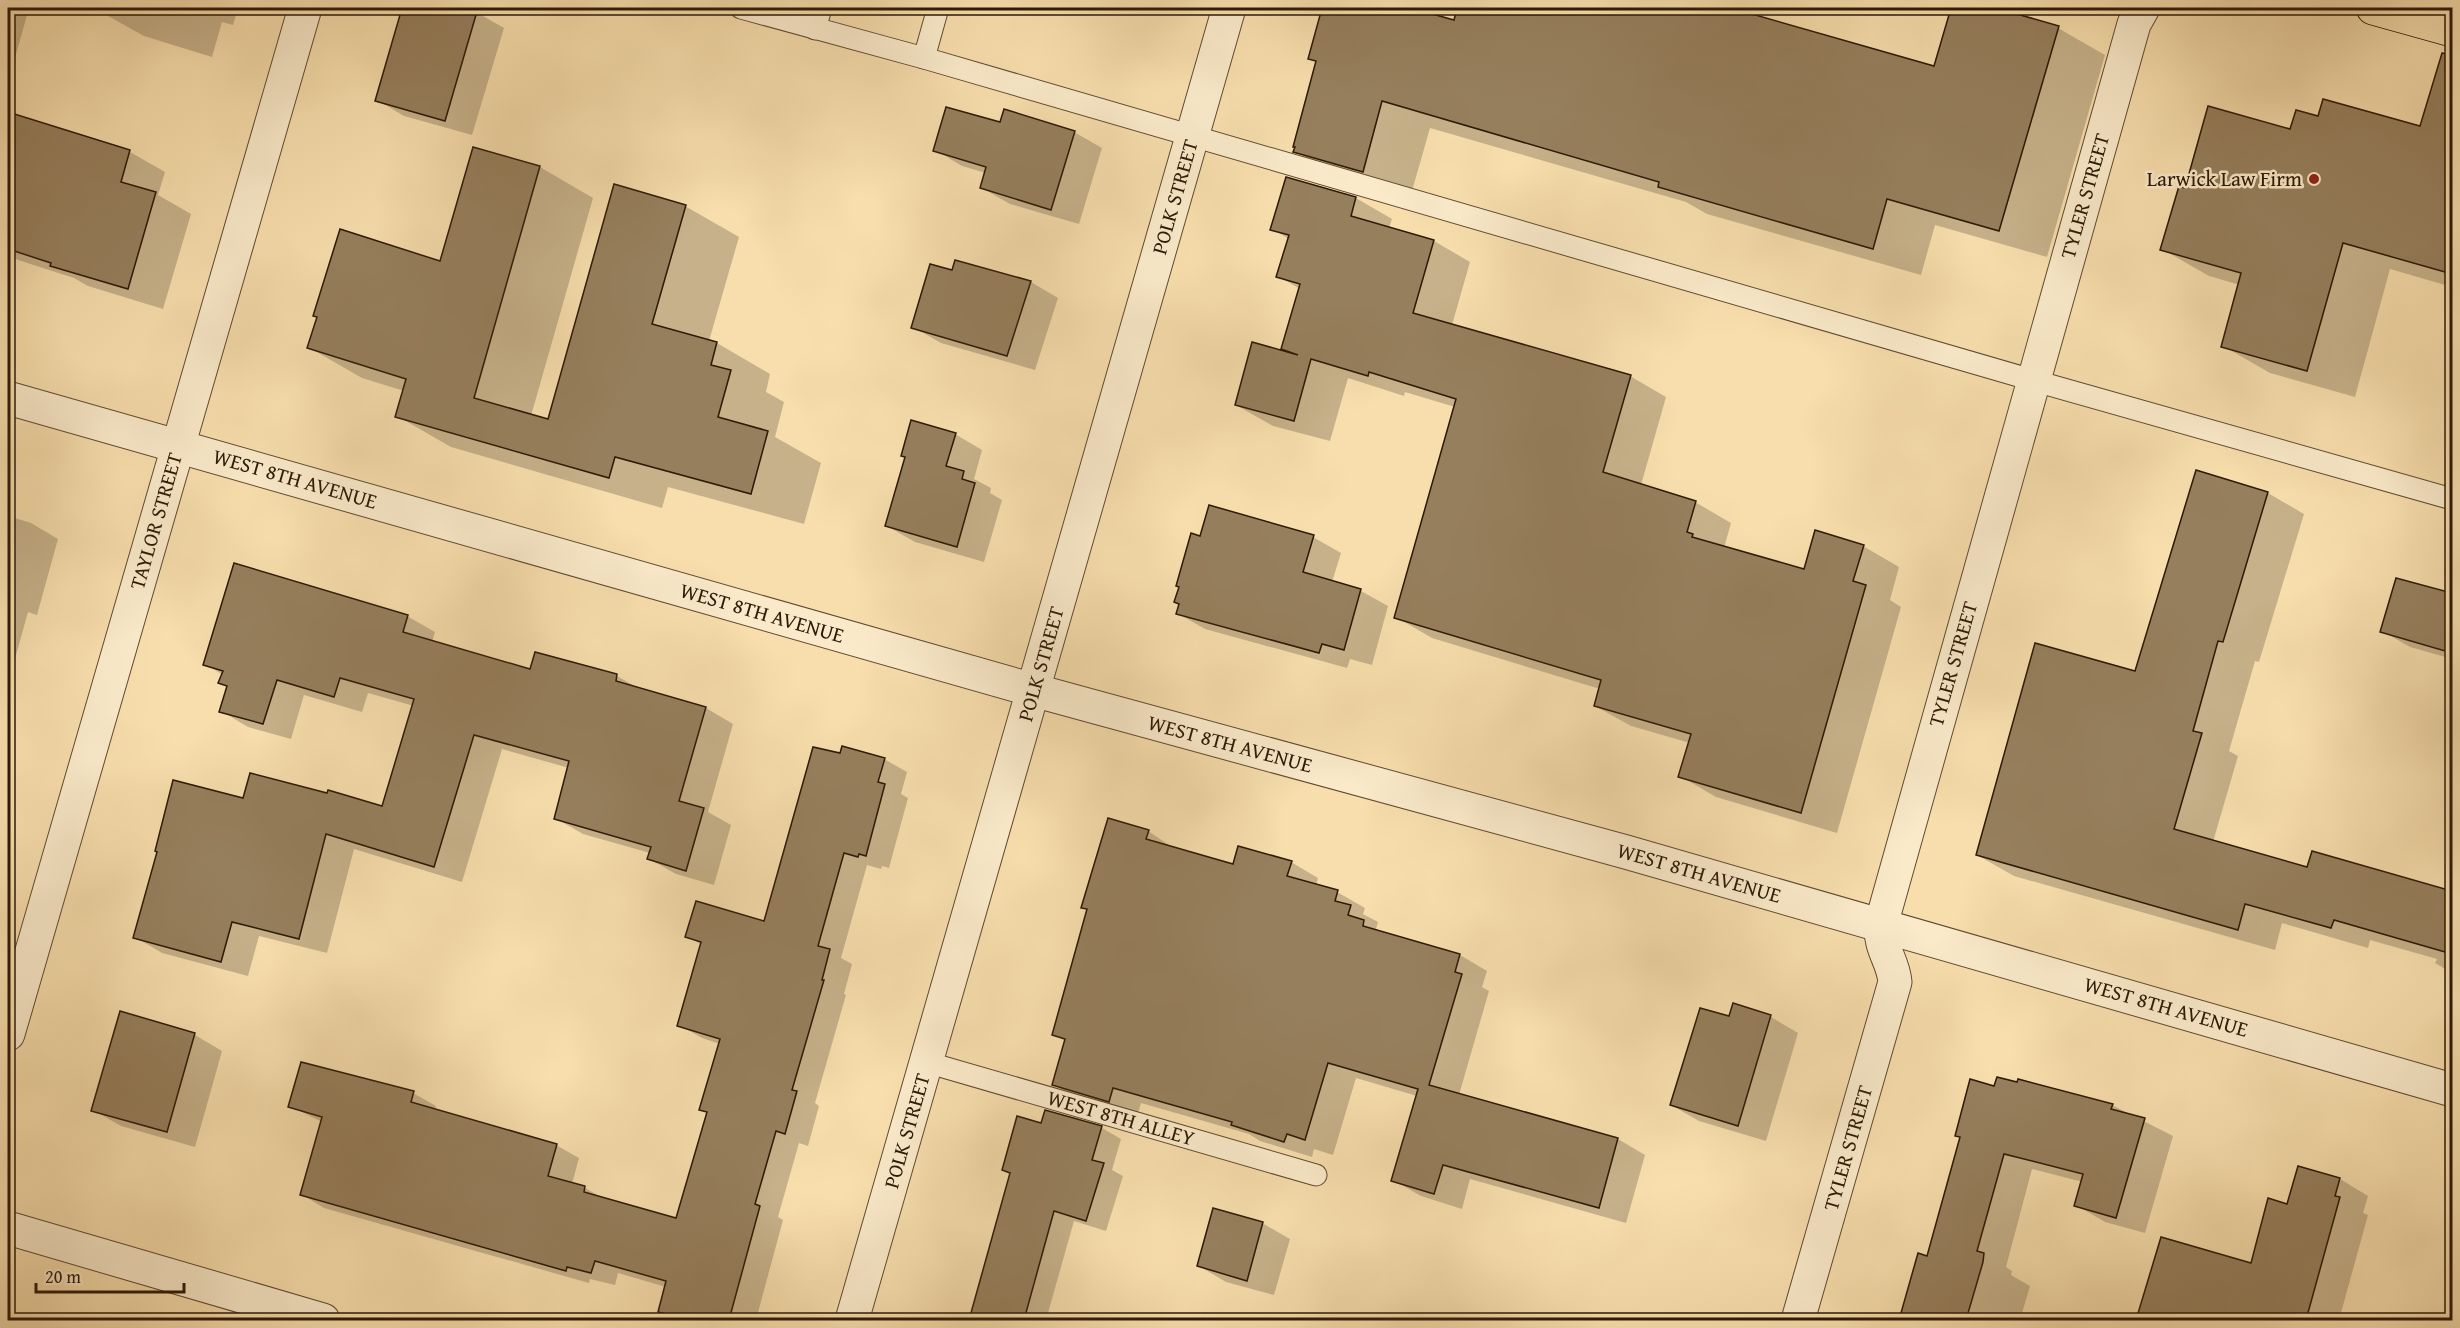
<svg xmlns="http://www.w3.org/2000/svg" width="2460" height="1328" font-family="'Gentium Book Plus',serif">
<rect width="100%" height="100%" fill="#f8dead"/>
<filter id="stains"><feTurbulence type="fractalNoise" baseFrequency=".00333" numOctaves="4"/><feColorMatrix values="0 0 0 0 .2 0 0 0 0 .09 0 0 0 0 .02 0 0 0 .5 -.17"/></filter>
<radialGradient id="worn" r=".72"><stop offset=".6" stop-color="#630" stop-opacity="0"/><stop offset="1" stop-color="#630" stop-opacity=".3"/></radialGradient>
<g fill="#0003">
<path d="M 8,8 L 29,8 L 8,83 Z"/>
<path d="M 111,8 L 238,8 L 233,25 L 222,22 L 212,57 L 144,36 L 108,16 Z"/>
<path d="M 403,8 L 460,8 L 476,12 L 504,28 L 472,135 L 404,116 L 377,100 Z"/>
<path d="M 1324,8 L 1405,8 L 1455,22 L 1459,8 L 1751,8 L 1749,14 L 1935,68 L 1953,8 L 1990,8 L 2058,28 L 2105,55 L 2047,257 L 1935,225 L 1921,275 L 1707,214 L 1686,202 L 1430,128 L 1410,198 L 1342,179 L 1295,151 L 1317,62 L 1309,58 Z"/>
<path d="M 8,114 L 130,152 L 165,172 L 158,195 L 191,214 L 163,309 L 88,286 L 74,278 L 18,260 L 8,254 Z"/>
<path d="M 2319,118 L 2421,128 L 2424,119 L 2452,127 L 2452,287 L 2390,269 L 2355,397 L 2270,373 L 2223,346 L 2240,285 L 2209,276 L 2162,249 L 2186,189 Z"/>
<path d="M 1001,124 L 1074,132 L 1102,148 L 1079,224 L 1010,204 L 982,188 L 986,173 L 962,166 L 935,150 Z"/>
<path d="M 474,149 L 540,167 L 593,198 L 531,416 L 549,421 L 685,206 L 739,237 L 709,341 L 717,343 L 770,374 L 766,392 L 784,402 L 775,437 L 821,463 L 804,524 L 668,487 L 662,508 L 451,447 L 397,416 L 404,391 L 362,378 L 308,347 L 441,263 Z"/>
<path d="M 1356,198 L 1392,219 L 1389,228 L 1434,241 L 1470,262 L 1452,325 L 1630,376 L 1666,397 L 1641,485 L 1695,502 L 1731,523 L 1724,548 L 1805,571 L 1863,546 L 1899,567 L 1890,600 L 1901,607 L 1837,833 L 1716,797 L 1680,776 L 1690,743 L 1631,726 L 1595,706 L 1600,689 L 1432,638 L 1396,617 L 1455,407 L 1405,392 L 1404,396 L 1348,378 L 1330,441 L 1273,426 L 1236,405 L 1290,353 L 1283,349 L 1300,289 L 1278,276 L 1289,239 L 1272,229 Z"/>
<path d="M 1031,282 L 1058,298 L 1035,370 L 941,343 L 913,327 Z"/>
<path d="M 955,434 L 982,450 L 974,479 L 991,488 L 990,493 L 1002,500 L 984,562 L 915,542 L 887,526 Z"/>
<path d="M 2197,472 L 2268,493 L 2304,514 L 2259,662 L 2255,661 L 2229,751 L 2238,756 L 2213,842 L 2308,869 L 2445,890 L 2452,863 L 2452,973 L 2435,963 L 2437,959 L 2370,940 L 2368,948 L 2282,923 L 2275,950 L 2014,876 L 1977,855 L 2136,673 Z"/>
<path d="M 8,516 L 31,523 L 58,539 L 37,615 L 28,612 L 8,684 Z"/>
<path d="M 1313,537 L 1341,553 L 1332,582 L 1361,591 L 1388,606 L 1372,665 L 1350,659 L 1347,668 L 1205,629 L 1177,613 L 1201,538 Z"/>
<path d="M 2397,580 L 2452,595 L 2452,659 L 2410,647 L 2382,631 Z"/>
<path d="M 407,616 L 435,632 L 432,642 L 531,671 L 617,676 L 640,689 L 706,708 L 733,724 L 708,812 L 731,825 L 714,885 L 676,874 L 649,859 L 650,853 L 583,834 L 555,818 L 569,768 L 502,749 L 462,882 L 354,849 L 327,953 L 259,936 L 248,976 L 162,953 L 135,937 L 244,800 L 383,807 L 414,706 L 368,693 L 362,712 L 304,695 L 291,739 L 248,727 L 221,711 L 228,687 L 220,683 L 223,675 L 205,664 Z"/>
<path d="M 841,755 L 884,759 L 907,772 L 901,794 L 908,798 L 889,868 L 882,866 L 881,869 L 867,865 L 841,958 L 852,964 L 844,994 L 846,995 L 815,1103 L 819,1106 L 808,1146 L 799,1143 L 778,1217 L 783,1220 L 756,1320 L 676,1320 L 660,1311 L 666,1287 L 618,1273 L 615,1285 L 590,1279 L 589,1283 L 324,1208 L 301,1194 L 322,1122 L 290,1106 L 413,1093 L 436,1106 L 435,1110 L 556,1145 L 579,1158 L 572,1184 L 585,1188 L 606,1200 L 677,1220 L 708,1113 L 701,1109 L 720,1044 L 702,1038 L 679,1025 L 702,945 L 687,936 L 765,923 Z"/>
<path d="M 1148,831 L 1175,849 L 1234,865 L 1291,862 L 1318,878 L 1316,886 L 1337,892 L 1365,908 L 1363,914 L 1378,922 L 1376,929 L 1384,933 L 1460,955 L 1487,971 L 1482,987 L 1489,991 L 1459,1095 L 1618,1139 L 1645,1155 L 1626,1223 L 1470,1179 L 1462,1209 L 1421,1196 L 1393,1180 L 1417,1096 L 1356,1078 L 1333,1155 L 1314,1149 L 1312,1157 L 1260,1141 L 1249,1134 L 1141,1103 L 1137,1117 L 1081,1100 L 1053,1084 L 1066,1041 L 1054,1035 L 1089,910 L 1083,907 Z"/>
<path d="M 1734,1005 L 1771,1017 L 1798,1033 L 1766,1141 L 1699,1121 L 1671,1105 L 1730,1018 Z"/>
<path d="M 121,1013 L 195,1035 L 222,1051 L 195,1147 L 121,1126 L 93,1110 Z"/>
<path d="M 1995,1088 L 2112,1105 L 2173,1136 L 2145,1233 L 2105,1222 L 2076,1205 L 2083,1182 L 2032,1169 L 2006,1267 L 2012,1271 L 2011,1275 L 2030,1286 L 2020,1320 L 1901,1320 L 1919,1255 L 1928,1257 Z"/>
<path d="M 1046,1111 L 1102,1128 L 1121,1139 L 1112,1170 L 1123,1176 L 1106,1231 L 1074,1221 L 1046,1320 L 979,1320 L 1012,1174 L 1004,1169 L 1042,1125 Z"/>
<path d="M 2340,1179 L 2368,1196 L 2363,1213 L 2368,1215 L 2339,1320 L 2138,1320 L 2162,1239 L 2252,1264 L 2288,1205 Z"/>
<path d="M 1262,1223 L 1290,1239 L 1274,1295 L 1226,1282 L 1199,1266 Z"/>
<path d="M 1204,1312 L 1230,1320 L 1201,1320 Z"/>
</g>
<g fill="#967f5d" stroke="#2c1906" stroke-width="1.5">
<path d="M 402,8 L 478,8 L 445,121 L 375,101 Z"/>
<path d="M 1322,8 L 1411,8 L 1454,20 L 1457,8 L 1731,8 L 1934,66 L 1951,8 L 1996,8 L 2059,26 L 1999,231 L 1887,199 L 1873,249 L 1658,187 L 1659,182 L 1382,101 L 1363,172 L 1293,152 L 1295,147 L 1293,147 L 1316,61 L 1308,59 Z"/>
<path d="M 2442,53 L 2452,55 L 2452,274 L 2343,243 L 2307,371 L 2221,347 L 2241,273 L 2160,250 L 2179,186 L 2185,188 L 2208,106 L 2290,129 L 2296,110 L 2318,116 L 2323,99 L 2420,126 Z"/>
<path d="M 946,107 L 1000,122 L 1004,109 L 1075,131 L 1051,210 L 980,188 L 986,167 L 933,151 Z"/>
<path d="M 8,112 L 130,150 L 121,182 L 156,192 L 128,289 L 50,266 L 51,263 L 8,249 Z"/>
<path d="M 473,147 L 540,166 L 474,398 L 548,419 L 614,184 L 686,205 L 652,324 L 717,342 L 711,365 L 731,370 L 718,417 L 768,431 L 751,494 L 615,457 L 609,478 L 395,417 L 406,379 L 307,348 L 317,317 L 313,316 L 340,229 L 440,261 Z"/>
<path d="M 1286,177 L 1356,197 L 1351,216 L 1434,240 L 1413,313 L 1631,375 L 1603,472 L 1696,501 L 1687,532 L 1693,534 L 1692,537 L 1804,569 L 1815,530 L 1864,545 L 1853,581 L 1866,585 L 1801,813 L 1678,777 L 1691,734 L 1594,706 L 1601,680 L 1394,618 L 1456,399 L 1369,372 L 1368,376 L 1311,359 L 1294,421 L 1235,405 L 1252,342 L 1298,355 L 1281,349 L 1300,284 L 1276,277 L 1289,235 L 1270,230 Z"/>
<path d="M 955,260 L 1031,281 L 1007,356 L 911,328 L 930,264 L 952,270 Z"/>
<path d="M 911,420 L 956,433 L 946,466 L 964,471 L 962,479 L 975,483 L 957,547 L 885,526 L 905,457 L 901,456 Z"/>
<path d="M 2196,470 L 2268,492 L 2223,642 L 2218,641 L 2193,731 L 2202,733 L 2174,829 L 2307,867 L 2312,851 L 2452,891 L 2452,954 L 2334,920 L 2331,928 L 2245,904 L 2238,930 L 1976,855 L 2035,643 L 2135,671 Z"/>
<path d="M 1209,505 L 1314,535 L 1303,572 L 1361,589 L 1344,650 L 1322,644 L 1319,653 L 1176,614 L 1179,604 L 1174,602 L 1179,587 L 1176,586 L 1191,533 L 1200,536 Z"/>
<path d="M 234,563 L 408,615 L 403,632 L 530,669 L 535,652 L 617,674 L 616,681 L 706,707 L 679,801 L 704,808 L 686,871 L 647,859 L 651,847 L 554,819 L 569,761 L 474,735 L 434,867 L 326,834 L 299,939 L 232,922 L 221,962 L 133,938 L 157,852 L 155,851 L 173,780 L 243,798 L 250,773 L 327,793 L 328,790 L 382,806 L 414,699 L 340,678 L 334,697 L 277,680 L 263,724 L 219,712 L 227,686 L 218,683 L 223,671 L 203,665 Z"/>
<path d="M 2396,578 L 2452,593 L 2452,653 L 2380,632 Z"/>
<path d="M 842,746 L 885,758 L 878,782 L 885,784 L 866,856 L 859,854 L 858,857 L 844,853 L 818,946 L 830,949 L 822,980 L 824,980 L 792,1090 L 797,1091 L 785,1134 L 776,1131 L 755,1204 L 760,1206 L 729,1320 L 690,1320 L 658,1312 L 666,1281 L 595,1261 L 591,1273 L 567,1267 L 566,1271 L 300,1195 L 322,1117 L 288,1107 L 301,1062 L 414,1091 L 411,1102 L 557,1144 L 548,1176 L 585,1186 L 584,1192 L 676,1218 L 707,1112 L 699,1110 L 720,1039 L 677,1026 L 701,942 L 685,937 L 696,901 L 764,921 L 813,747 L 840,753 Z"/>
<path d="M 1108,818 L 1149,830 L 1146,839 L 1233,864 L 1238,846 L 1292,861 L 1287,876 L 1338,890 L 1335,901 L 1351,905 L 1348,915 L 1364,920 L 1363,926 L 1460,954 L 1455,972 L 1462,974 L 1429,1085 L 1618,1138 L 1599,1208 L 1443,1165 L 1434,1194 L 1391,1181 L 1418,1089 L 1328,1063 L 1305,1140 L 1287,1134 L 1284,1142 L 1231,1125 L 1232,1122 L 1113,1088 L 1109,1102 L 1052,1085 L 1065,1039 L 1052,1035 L 1087,909 L 1081,908 Z"/>
<path d="M 1733,1003 L 1771,1015 L 1738,1126 L 1670,1105 L 1700,1008 L 1729,1016 Z"/>
<path d="M 120,1011 L 195,1033 L 167,1132 L 91,1111 Z"/>
<path d="M 1997,1077 L 2017,1082 L 2018,1079 L 2113,1104 L 2111,1109 L 2145,1118 L 2116,1218 L 2074,1206 L 2083,1174 L 2004,1154 L 1977,1251 L 1984,1253 L 1983,1262 L 1966,1320 L 1899,1320 L 1918,1253 L 1927,1256 L 1960,1137 L 1955,1136 L 1970,1079 L 1994,1086 Z"/>
<path d="M 1045,1110 L 1102,1126 L 1092,1160 L 1104,1163 L 1086,1221 L 1054,1211 L 1024,1320 L 969,1320 L 1010,1173 L 1002,1170 L 1017,1116 L 1041,1123 Z"/>
<path d="M 2298,1166 L 2340,1178 L 2335,1196 L 2340,1197 L 2306,1320 L 2136,1320 L 2161,1237 L 2251,1263 L 2268,1198 L 2287,1204 Z"/>
<path d="M 1213,1208 L 1263,1222 L 1247,1281 L 1197,1266 Z"/>
</g>
<g fill="none" stroke-linecap="round" stroke-linejoin="round">
<g stroke="#5f4a30" stroke-width="23">
<g id="service">
<path d="M 741,8 L 924,58 L 2032,380 L 2452,499"/>
<path d="M 815,29 L 821,8"/>
<path d="M 924,58 L 938,8"/>
<path d="M 926,1062 L 1316,1175"/>
</g>
</g>
<g stroke="#5f4a30" stroke-width="35">
<g id="minor">
<path d="M 8,398 L 1033,690 L 1626,852 L 2452,1090"/>
<path d="M 8,1034 L 305,8"/>
<path d="M 8,1228 L 323,1320"/>
<path d="M 1798,1320 L 1895,982 C 1893,960 1880,950 1881,925 L 2134,24 L 2143,8"/>
</g>
</g>
<g stroke="#5f4a30" stroke-width="35">
<path id="tertiary" d="M 852,1320 L 1229,8"/>
</g>
<g stroke="#2c1906" stroke-width="35">
<path id="primary" d="M 2373,8 L 2452,30"/>
</g>
<use href="#service" stroke="#faeaca" stroke-width="21"/>
<use href="#minor" stroke="#faeaca" stroke-width="33"/>
<use href="#tertiary" stroke="#faeaca" stroke-width="33"/>
<use href="#primary" stroke="#f8dead" stroke-width="33"/>
</g>
<circle fill="#8f2418" stroke="#faeaca" stroke-width="2" cx="2314" cy="179" r="6"/>
<g text-anchor="middle" stroke-width="5" stroke-linejoin="round" paint-order="stroke">
<g font-size="21" fill="#2c1906" stroke="#faeaca" text-anchor="end">
<text x="2302" y="186">Larwick Law Firm</text>
</g>
<g font-size="21" fill="#2c1906" stroke="#faeaca">
<text transform="translate(2085 196) rotate(-74)" y="7">TYLER STREET</text>
<text transform="translate(1175 197) rotate(-74)" y="7">POLK STREET</text>
<text transform="translate(295 479) rotate(16)" y="7">WEST 8TH AVENUE</text>
<text transform="translate(156 521) rotate(-74)" y="7">TAYLOR STREET</text>
<text transform="translate(762 613) rotate(16)" y="7">WEST 8TH AVENUE</text>
<text transform="translate(1041 664) rotate(-74)" y="7">POLK STREET</text>
<text transform="translate(1953 664) rotate(-74)" y="7">TYLER STREET</text>
<text transform="translate(1230 744) rotate(15)" y="7">WEST 8TH AVENUE</text>
<text transform="translate(1699 873) rotate(16)" y="7">WEST 8TH AVENUE</text>
<text transform="translate(2166 1007) rotate(16)" y="7">WEST 8TH AVENUE</text>
<text transform="translate(1121 1118) rotate(16)" y="7">WEST 8TH ALLEY</text>
<text transform="translate(907 1131) rotate(-74)" y="7">POLK STREET</text>
<text transform="translate(1848 1148) rotate(-74)" y="7">TYLER STREET</text>
</g>
</g>
<rect width="2460" height="1328" fill="none" stroke="#f8dead" stroke-width="30"/>
<rect x="9" y="9" width="2442" height="1310" fill="none" stroke="#2c1906" stroke-width="3"/>
<rect x="15" y="15" width="2430" height="1298" fill="none" stroke="#2c1906" stroke-width="1.5"/>
<path d="M36 1283v9h148v-9" fill="none" stroke="#2c1906" stroke-width="3"/>
<text x="45" y="1283" font-size="18" fill="#2c1906" stroke="#faeaca" stroke-width="4.5" paint-order="stroke">20 m</text>
<rect width="100%" height="100%" filter="url(#stains)"/>
<rect width="100%" height="100%" fill="url(#worn)"/>
</svg>
